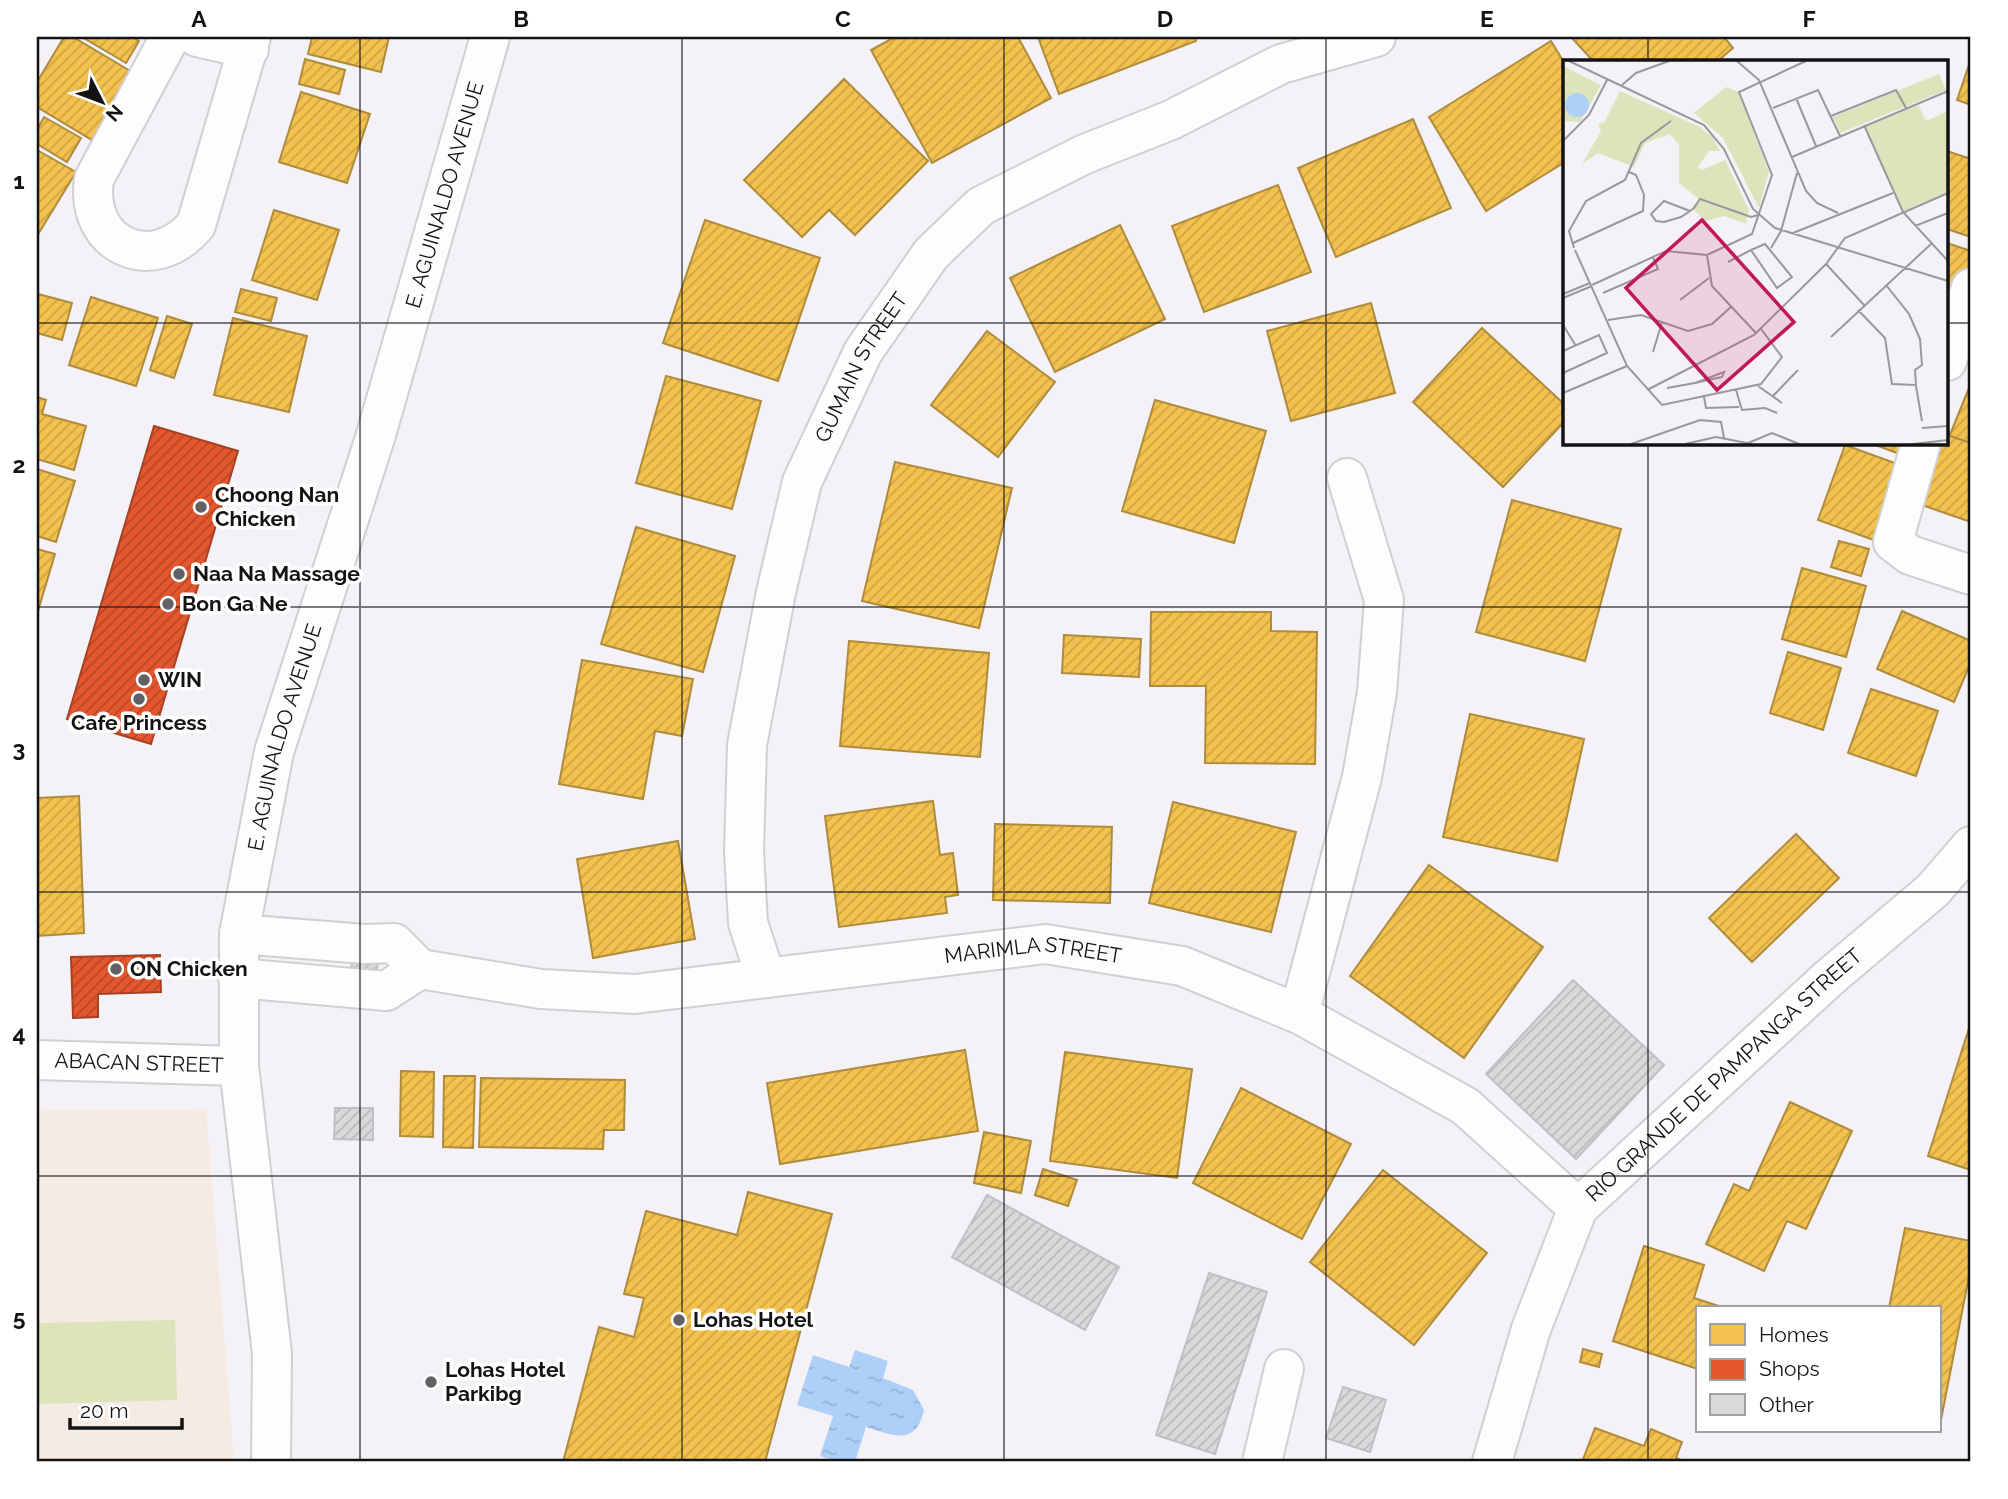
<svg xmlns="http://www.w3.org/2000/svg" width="2008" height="1499" font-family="Raleway,sans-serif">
<defs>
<pattern id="water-ripples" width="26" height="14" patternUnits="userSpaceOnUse" patternTransform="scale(1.75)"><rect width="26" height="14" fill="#aed0f8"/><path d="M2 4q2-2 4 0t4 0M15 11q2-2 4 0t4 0" fill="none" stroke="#95b2d4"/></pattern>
<pattern id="homes-hatch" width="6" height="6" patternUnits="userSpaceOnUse" patternTransform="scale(1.75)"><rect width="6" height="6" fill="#f2c14e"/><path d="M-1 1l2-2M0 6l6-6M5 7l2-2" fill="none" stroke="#cfa543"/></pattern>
<pattern id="shops-hatch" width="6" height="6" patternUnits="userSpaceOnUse" patternTransform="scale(1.75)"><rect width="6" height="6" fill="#e4572e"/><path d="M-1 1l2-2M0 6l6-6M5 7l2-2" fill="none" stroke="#b84726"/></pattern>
<pattern id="building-hatch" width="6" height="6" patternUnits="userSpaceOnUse" patternTransform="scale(1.75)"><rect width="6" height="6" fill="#d9d8db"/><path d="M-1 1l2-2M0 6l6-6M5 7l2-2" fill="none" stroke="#b9b8bb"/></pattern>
</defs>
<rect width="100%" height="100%" fill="#f4f2f6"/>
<path fill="#f5ebe3" d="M 206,1109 L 234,1462 L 37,1462 L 37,1111 Z"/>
<path fill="#dde3bb" d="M 175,1320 L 177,1400 L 37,1404 L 37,1323 Z"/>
<path fill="url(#water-ripples)" d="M 855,1350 L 888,1361 L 883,1378 L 913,1390 L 924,1410 C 916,1447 892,1435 866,1427 L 855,1462 L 839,1462 L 820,1456 L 833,1416 L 797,1405 L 813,1355 L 849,1367 Z"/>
<g fill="url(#homes-hatch)" stroke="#af8c3d" stroke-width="2">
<path d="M 64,37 L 73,37 L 132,72 L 92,140 L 37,107 L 37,82 Z"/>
<path d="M 82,37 L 132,37 L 139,41 L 126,63 Z"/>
<path d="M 312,37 L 389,37 L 381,72 L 308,54 Z"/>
<path d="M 895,37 L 1018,37 L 1051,98 L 932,163 L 871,50 Z"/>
<path d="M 1038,37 L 1195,37 L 1196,41 L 1059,94 Z"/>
<path d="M 1571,37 L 1724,37 L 1733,48 L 1718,61 L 1593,61 Z"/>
<path d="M 1551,41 L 1565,64 L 1565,162 L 1486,211 L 1429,117 Z"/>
<path d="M 305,59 L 345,70 L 339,94 L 299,84 Z"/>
<path d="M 1971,59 L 1971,105 L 1957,100 Z"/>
<path d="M 844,79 L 928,161 L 855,235 L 829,210 L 802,237 L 744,180 Z"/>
<path d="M 301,92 L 370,114 L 347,183 L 279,162 Z"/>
<path d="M 44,117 L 81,138 L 67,162 L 37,144 L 37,130 Z"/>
<path d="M 1413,119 L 1451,208 L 1336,257 L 1298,168 Z"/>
<path d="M 37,150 L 76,172 L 37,236 Z"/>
<path d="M 1947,151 L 1971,159 L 1971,237 L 1947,229 Z"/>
<path d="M 1278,185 L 1311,272 L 1204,312 L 1172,226 Z"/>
<path d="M 274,210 L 339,230 L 317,300 L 252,280 Z"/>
<path d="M 705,220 L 820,258 L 778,381 L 663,343 Z"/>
<path d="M 1120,225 L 1165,319 L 1055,372 L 1010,278 Z"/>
<path d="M 1947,243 L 1971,251 L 1971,260 L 1950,327 L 1947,327 Z"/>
<path d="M 241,289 L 277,298 L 271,321 L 235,312 Z"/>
<path d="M 38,294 L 72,303 L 62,340 L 37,333 Z"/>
<path d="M 91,297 L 158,318 L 136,386 L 69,365 Z"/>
<path d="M 1371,303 L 1395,393 L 1291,421 L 1267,331 Z"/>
<path d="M 167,316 L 192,324 L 174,378 L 150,370 Z"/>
<path d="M 233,318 L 307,336 L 289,412 L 214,395 Z"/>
<path d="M 1482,328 L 1565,405 L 1565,421 L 1503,487 L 1413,402 Z"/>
<path d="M 987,331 L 1055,382 L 998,457 L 931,405 Z"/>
<path d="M 666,376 L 761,401 L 732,509 L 636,483 Z"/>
<path d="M 1971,383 L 1971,446 L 1949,437 Z"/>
<path d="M 37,397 L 46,400 L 42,414 L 86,426 L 74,470 L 37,459 Z"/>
<path d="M 1155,400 L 1266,431 L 1234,543 L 1122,511 Z"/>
<path d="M 1947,435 L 1971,443 L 1971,522 L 1916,503 L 1937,443 L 1947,443 Z"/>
<path d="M 1870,443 L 1910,443 L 1905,456 Z"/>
<path d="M 1845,445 L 1906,467 L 1879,542 L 1818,520 Z"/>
<path d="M 895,462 L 1012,488 L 979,628 L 862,601 Z"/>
<path d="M 37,469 L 75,481 L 56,542 L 37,536 Z"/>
<path d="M 1512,500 L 1621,529 L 1585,661 L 1476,632 Z"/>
<path d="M 636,527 L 735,556 L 703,672 L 601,644 Z"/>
<path d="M 1839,541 L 1869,549 L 1861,576 L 1831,567 Z"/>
<path d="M 37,549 L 55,554 L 38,611 L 37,610 Z"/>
<path d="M 1802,568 L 1866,586 L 1846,657 L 1782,639 Z"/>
<path d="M 1902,611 L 1971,641 L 1971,662 L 1954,702 L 1877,669 Z"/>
<path d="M 1151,612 L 1271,612 L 1271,631 L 1317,632 L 1315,764 L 1205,763 L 1206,686 L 1150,686 Z"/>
<path d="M 1064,635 L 1141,639 L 1139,677 L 1062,673 Z"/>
<path d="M 849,641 L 989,653 L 980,757 L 840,746 Z"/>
<path d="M 1788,652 L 1841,668 L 1823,730 L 1770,713 Z"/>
<path d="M 582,660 L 693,679 L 682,736 L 655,731 L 643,799 L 559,784 Z"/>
<path d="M 1871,689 L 1938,711 L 1916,776 L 1848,753 Z"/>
<path d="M 1470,714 L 1584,739 L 1557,861 L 1443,837 Z"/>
<path d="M 79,796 L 84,933 L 37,936 L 37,798 Z"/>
<path d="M 933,801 L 940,855 L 953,853 L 958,895 L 945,897 L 947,913 L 839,927 L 825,816 Z"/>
<path d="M 1173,802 L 1296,832 L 1271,932 L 1149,903 Z"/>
<path d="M 995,824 L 1112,827 L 1110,903 L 993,900 Z"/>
<path d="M 1796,834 L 1839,878 L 1752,962 L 1709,918 Z"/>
<path d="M 678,841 L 695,939 L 593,958 L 577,859 Z"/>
<path d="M 1429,865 L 1543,947 L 1464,1058 L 1350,976 Z"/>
<path d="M 1971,1022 L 1971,1170 L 1928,1156 Z"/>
<path d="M 965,1050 L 978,1131 L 780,1164 L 767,1083 Z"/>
<path d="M 1065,1052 L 1192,1069 L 1177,1178 L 1050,1161 Z"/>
<path d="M 401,1071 L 434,1072 L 433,1137 L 400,1136 Z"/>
<path d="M 444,1076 L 475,1076 L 473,1148 L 443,1147 Z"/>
<path d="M 481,1078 L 625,1080 L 624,1130 L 604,1130 L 603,1149 L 479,1147 Z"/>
<path d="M 1241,1088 L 1351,1144 L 1302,1239 L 1193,1183 Z"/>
<path d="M 1790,1102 L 1852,1131 L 1806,1229 L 1787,1221 L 1764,1271 L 1706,1244 L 1734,1184 L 1749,1191 Z"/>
<path d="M 984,1132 L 1031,1141 L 1021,1193 L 974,1183 Z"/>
<path d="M 1043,1169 L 1077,1180 L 1068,1206 L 1035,1195 Z"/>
<path d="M 1383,1170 L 1487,1253 L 1414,1345 L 1310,1262 Z"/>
<path d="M 748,1192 L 832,1214 L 765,1462 L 563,1462 L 599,1327 L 634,1337 L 644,1298 L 624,1294 L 646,1211 L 737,1235 Z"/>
<path d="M 1905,1228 L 1971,1241 L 1971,1266 L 1940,1425 L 1940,1308 L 1889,1308 Z"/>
<path d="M 1644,1246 L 1704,1265 L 1694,1298 L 1725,1308 L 1698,1308 L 1698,1369 L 1613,1341 Z"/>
<path d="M 1583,1349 L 1602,1354 L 1599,1367 L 1580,1362 Z"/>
<path d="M 1595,1428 L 1644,1446 L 1651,1429 L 1682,1442 L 1676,1458 L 1686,1462 L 1582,1462 Z"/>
</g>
<g fill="url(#shops-hatch)" stroke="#a54226" stroke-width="2">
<path d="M 154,426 L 238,451 L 151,744 L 67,719 Z"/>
<path d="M 160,955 L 161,992 L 98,994 L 98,1017 L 73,1018 L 71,957 Z"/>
</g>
<g fill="url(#building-hatch)" stroke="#c0bfc2" stroke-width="2">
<path d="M 354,954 L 379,958 L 376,973 L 351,969 Z"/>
<path d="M 1573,980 L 1664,1065 L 1576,1159 L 1486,1074 Z"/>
<path d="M 335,1108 L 373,1108 L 373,1140 L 334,1139 Z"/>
<path d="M 987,1195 L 1119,1267 L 1085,1330 L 952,1257 Z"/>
<path d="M 1209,1273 L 1267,1292 L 1215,1454 L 1156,1435 Z"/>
<path d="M 1343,1387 L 1386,1400 L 1370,1452 L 1326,1438 Z"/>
</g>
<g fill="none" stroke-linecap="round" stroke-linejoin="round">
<g stroke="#d1cfd2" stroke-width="42">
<g id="minor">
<path d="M 170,37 L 94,179 C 84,245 152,277 196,225 L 251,37"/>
<path d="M 197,37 L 249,49"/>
<path d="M 1947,361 L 1971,288"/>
<path d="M 1921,443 L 1893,542 L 1910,555 L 1971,575"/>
<path d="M 239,934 L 365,944 L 394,943 L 420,969"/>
<path id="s1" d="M 238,978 L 386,991 L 420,969 L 541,989 L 635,994 L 1045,944 L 1182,966 L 1299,1014 L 1465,1106 L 1578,1208"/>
<path id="s2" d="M 766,978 L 748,923 L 744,852 L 747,745 L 776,592 L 802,482 L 863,352 L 931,254 L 981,206 L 1085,154 L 1171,120 L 1281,64 L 1376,37"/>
<path d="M 1299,1014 L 1362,777 L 1377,692 L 1384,600 L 1347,478"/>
<path id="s3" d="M 37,1060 L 239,1066"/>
<path id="s4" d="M 271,1462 L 272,1354 L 239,1066 L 239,934 L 274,752 L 375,438 L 490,37"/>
<path d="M 1262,1462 L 1284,1369"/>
<path id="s5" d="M 1492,1462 L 1531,1329 L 1578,1208 L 1829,978 L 1933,890 L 1971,846"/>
</g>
</g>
<use href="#minor" stroke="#fdfdfe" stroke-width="38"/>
</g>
<path fill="none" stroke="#131215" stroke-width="2" stroke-opacity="0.55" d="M 360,37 L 360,1462M 682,37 L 682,1462M 1004,37 L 1004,1462M 1326,37 L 1326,1462M 1648,37 L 1648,61M 37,323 L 1565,323M 1947,323 L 1971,323M 1648,443 L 1648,1462M 37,607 L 1971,607M 37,892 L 1971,892M 37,1176 L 1971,1176"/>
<g fill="#626064" stroke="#fff" stroke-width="2.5">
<circle cx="201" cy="507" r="7"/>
<circle cx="179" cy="574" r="7"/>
<circle cx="168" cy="604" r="7"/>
<circle cx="144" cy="680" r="7"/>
<circle cx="139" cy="699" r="7"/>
<circle cx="116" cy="969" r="7"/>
<circle cx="679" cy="1320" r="7"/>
<circle cx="431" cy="1382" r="7"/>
</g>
<g text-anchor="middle" stroke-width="7" stroke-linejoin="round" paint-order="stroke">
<g font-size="21" fill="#131215" stroke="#fff">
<text dy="7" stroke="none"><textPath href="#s4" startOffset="1298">E. AGUINALDO AVENUE</textPath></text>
<text dy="7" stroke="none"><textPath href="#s2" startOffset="634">GUMAIN STREET</textPath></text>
<text dy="7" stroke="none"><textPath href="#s4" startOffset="732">E. AGUINALDO AVENUE</textPath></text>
<text dy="7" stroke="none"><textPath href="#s1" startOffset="807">MARIMLA STREET</textPath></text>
<text dy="7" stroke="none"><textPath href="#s3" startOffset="102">ABACAN STREET</textPath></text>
<text dy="7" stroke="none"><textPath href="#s5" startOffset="466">RIO GRANDE DE PAMPANGA STREET</textPath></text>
</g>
<g font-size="21" font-weight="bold" fill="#131215" stroke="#fff" text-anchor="start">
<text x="215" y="502">Choong Nan<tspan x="215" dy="24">Chicken</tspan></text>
<text x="193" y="581">Naa Na Massage</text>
<text x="182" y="611">Bon Ga Ne</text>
<text x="158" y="687">WIN</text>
<text x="139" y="730" text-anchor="middle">Cafe Princess</text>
<text x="130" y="976">ON Chicken</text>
<text x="693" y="1327">Lohas Hotel</text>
<text x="445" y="1377">Lohas Hotel<tspan x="445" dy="24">Parkibg</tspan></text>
</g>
</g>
<g transform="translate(1563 60)">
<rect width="385" height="385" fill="#f4f2f6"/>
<path d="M 355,45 L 363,61 L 385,51 L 385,132 L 340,151 L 303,67 Z" fill="#dde3bb"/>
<path d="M 57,31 L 137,67 L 150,78 L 157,91 L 146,91 L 135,107 L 139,110 L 162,100 L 186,150 L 183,164 L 162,156 L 142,161 L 129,147 L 136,139 L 116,123 L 116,85 L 107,74 L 82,83 L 71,107 L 35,93 L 19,104 L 38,71 L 35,64 L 41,63 Z" fill="#dde3bb"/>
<path d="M 0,6 L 38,25 L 17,62 L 0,61 ZM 376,14 L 383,30 L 277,73 L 270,57 ZM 163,27 L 175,32 L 206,112 L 196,148 L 160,78 L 131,53 Z" fill="#dde3bb"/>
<path d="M 348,70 L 374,70 L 374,123 L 348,123 Z" fill="#dde3bb"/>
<path d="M2 45a12 12 0 1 1 24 0a12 12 0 1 1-24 0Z" fill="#aed0f8"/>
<path fill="none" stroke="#9a989c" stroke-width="2" d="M 6,1 L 141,65 L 161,89 L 190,149 L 212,168 L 385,221M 174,1 L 196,20 L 243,131 L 254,143 L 275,153M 59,25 L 73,13 L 106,1M 233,38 L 253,86M 210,48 L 255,30 L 277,76M 268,56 L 333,30 L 343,48M 301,65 L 340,152 L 385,201M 0,81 L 26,55 L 44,20M 229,97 L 385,31M 127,151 L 101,141 L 88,154 L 93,161 L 101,162 L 118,157 L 127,151 L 131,148 L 137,139 L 188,157 L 195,155M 352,166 L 385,153M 230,173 L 330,133M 10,183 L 80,151 L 81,135 L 73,115 L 66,112M 11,188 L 6,171 L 23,141 L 62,120 L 78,83 L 108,61M 208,188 L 218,171 L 234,113M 12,190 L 64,306 L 99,345 L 198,324 L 219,297 L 198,269M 144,195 L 149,226 L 193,273M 165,202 L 188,190 L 202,184 L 229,217 L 214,228 L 188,190M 263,204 L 301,245M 29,225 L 103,191 L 144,195 L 189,174 L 209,115 L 176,32 L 243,1M 40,233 L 95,209 L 90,197M 0,234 L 27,223M 0,238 L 29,226M 117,240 L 146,218M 295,250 L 322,278 L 329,324 L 353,325 L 352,310 L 359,305 L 357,279 L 346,254 L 323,225M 45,260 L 78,255 L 125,271 L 149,264 L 169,246M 0,265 L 13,286M 268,277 L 368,184M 0,291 L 36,275 L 44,293 L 0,313M 90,292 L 99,262M 195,326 L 219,343M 353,326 L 359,361M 104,328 L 132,323 L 159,317 L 161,312 L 132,323M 86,329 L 191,275 L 263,204 L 282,178 L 385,133M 173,330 L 179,350 L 202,348 L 214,353M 0,333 L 64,306M 141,337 L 143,348 L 176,347M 209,337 L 235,310M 359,368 L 385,366M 185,383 L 209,373 L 236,384M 68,384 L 137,360 L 158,362 L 161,378M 122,384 L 153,377 L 189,384M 350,384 L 385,380"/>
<path fill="#c2185b" fill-opacity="0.15" stroke="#c2185b" stroke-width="3.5" d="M 139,160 L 231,262 L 154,330 L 63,228 Z"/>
<rect width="385" height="385" fill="none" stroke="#131215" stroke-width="3.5"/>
</g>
<rect width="2008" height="1499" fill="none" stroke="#ffffff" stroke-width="77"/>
<rect x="1696" y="1306" width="245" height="126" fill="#ffffff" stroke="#a1a0a1" stroke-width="2"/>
<rect x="1710" y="1324" width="35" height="21" fill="#f2c14e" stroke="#a1a0a1" stroke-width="2"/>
<text x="1759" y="1342" font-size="21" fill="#131215">Homes</text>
<rect x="1710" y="1359" width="35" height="21" fill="#e4572e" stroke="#a1a0a1" stroke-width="2"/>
<text x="1759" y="1376" font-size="21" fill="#131215">Shops</text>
<rect x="1710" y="1394" width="35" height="21" fill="#d9d8db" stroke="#a1a0a1" stroke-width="2"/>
<text x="1759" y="1412" font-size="21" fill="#131215">Other</text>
<g transform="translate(102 102) rotate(132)" stroke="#ffffff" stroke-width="5" paint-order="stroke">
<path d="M0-5L12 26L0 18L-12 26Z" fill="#131215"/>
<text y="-10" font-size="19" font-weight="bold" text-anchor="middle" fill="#131215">N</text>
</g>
<path d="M70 1418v10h112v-10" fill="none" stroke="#131215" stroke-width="3.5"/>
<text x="80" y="1418" font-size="21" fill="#131215" stroke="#ffffff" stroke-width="5" paint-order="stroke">20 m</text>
<rect x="38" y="38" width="1931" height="1422" fill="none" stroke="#131215" stroke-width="2.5"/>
<g font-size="23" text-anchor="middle" font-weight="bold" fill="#131215">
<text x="199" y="27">A</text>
<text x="521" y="27">B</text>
<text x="843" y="27">C</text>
<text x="1165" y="27">D</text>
<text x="1487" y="27">E</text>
<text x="1809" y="27">F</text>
<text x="19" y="189">1</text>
<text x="19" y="473">2</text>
<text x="19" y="757">3</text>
<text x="19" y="1042">4</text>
<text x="19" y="1326">5</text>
</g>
</svg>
